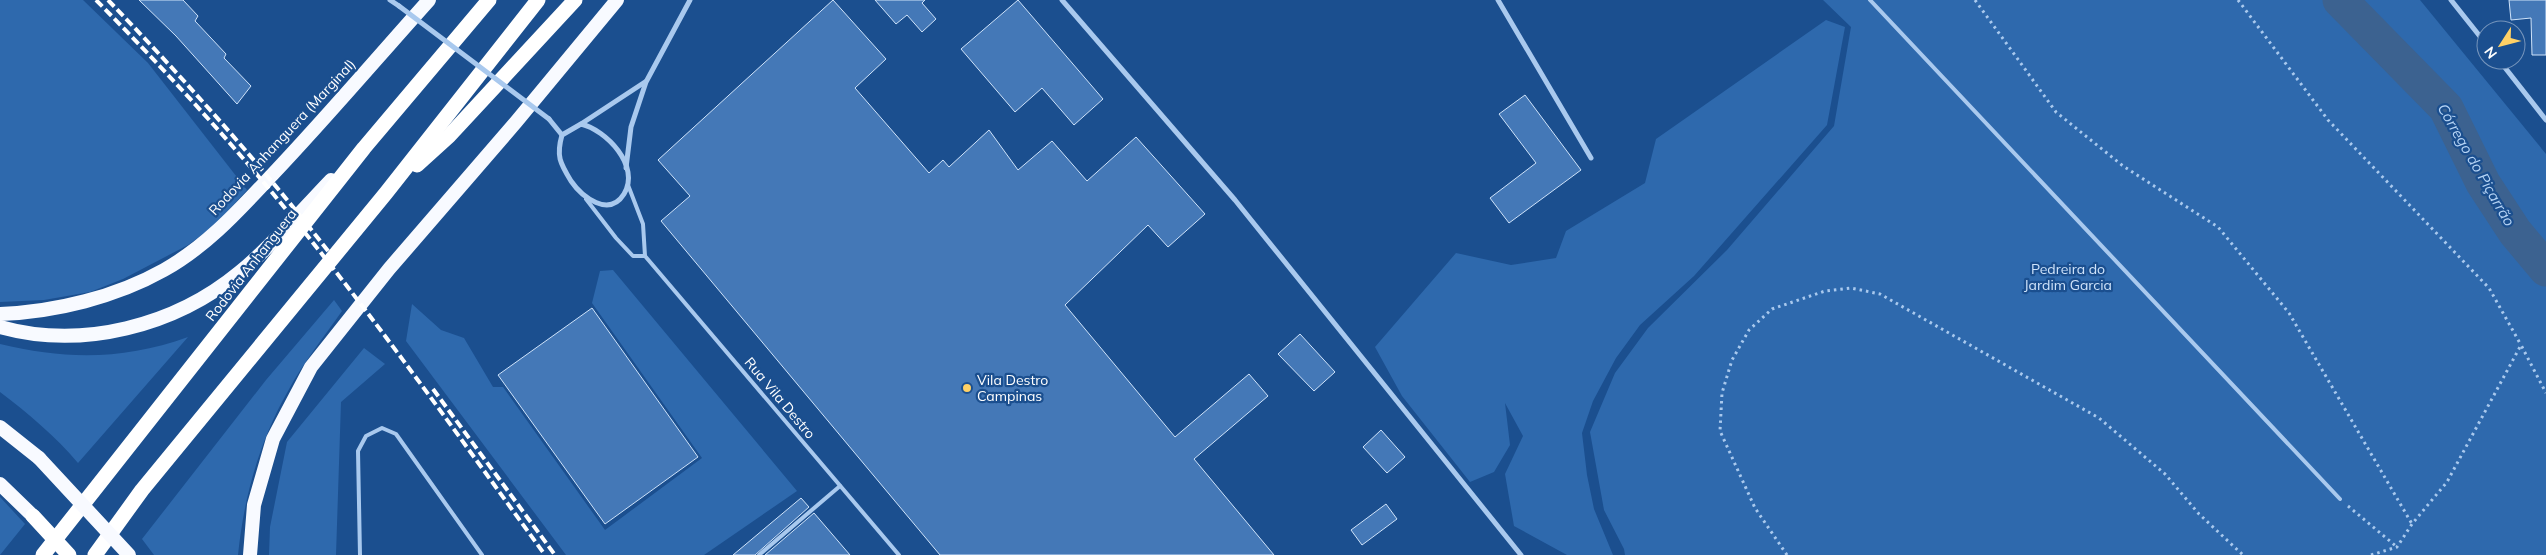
<svg xmlns="http://www.w3.org/2000/svg" width="2546" height="555" font-family="Mulish,sans-serif">
<rect width="100%" height="100%" fill="#1b4f8f"/>
<g fill="#2e69ad">
<path d="M 0,0 L 83,0 L 148,63 L 247,190 L 214,226 L 188,245 L 123,279 L 90,292 L 44,300 L 0,302 Z"/>
<path d="M 1823,0 L 2420,0 L 2546,154 L 2546,555 L 1625,555 L 1624,549 L 1604,510 L 1590,432 L 1615,373 L 1648,328 L 1727,250 L 1834,126 L 1851,27 Z"/>
<path d="M 1826,20 L 1845,27 L 1827,125 L 1694,276 L 1640,325 L 1616,358 L 1593,401 L 1582,433 L 1587,475 L 1594,509 L 1613,555 L 1567,555 L 1514,526 L 1505,474 L 1523,436 L 1505,403 L 1510,445 L 1494,472 L 1470,482 L 1402,396 L 1375,347 L 1456,253 L 1511,265 L 1556,258 L 1566,231 L 1645,183 L 1656,139 Z"/>
<path d="M 613,270 L 797,491 L 704,555 L 566,555 L 406,341 L 412,304 L 441,330 L 464,338 L 493,387 L 503,387 L 605,530 L 702,458 L 592,303 L 600,271 Z"/>
<path d="M 334,300 L 342,311 C 324,337 303,363 288,391 C 259,442 244,497 238,555 L 154,555 L 142,539 L 266,380 Z"/>
<path d="M 188,337 L 78,463 C 55,436 29,414 0,392 L 0,344 C 66,360 124,360 188,337 Z"/>
<path d="M 364,348 L 385,364 L 341,402 L 336,555 L 269,555 L 270,527 L 287,442 Z"/>
<path d="M 0,497 L 25,524 L 0,555 Z"/>
</g>
<g fill="none" stroke-linecap="round" stroke-linejoin="round">
<path stroke="#3c6290" stroke-width="35" d="M 2340,0 L 2446,108 L 2483,183 L 2515,232 L 2546,269"/>
</g>
<g fill="#4478b7" stroke="#cfe3fa">
<path d="M 139,0 L 183,0 L 198,16 L 195,21 L 226,54 L 224,58 L 251,86 L 237,104 L 176,36 Z"/>
<path d="M 833,0 L 886,59 L 855,88 L 929,173 L 943,160 L 949,167 L 989,130 L 1018,170 L 1052,141 L 1087,181 L 1136,137 L 1205,214 L 1168,247 L 1148,225 L 1065,305 L 1175,437 L 1249,374 L 1268,396 L 1194,459 L 1274,555 L 940,555 L 661,221 L 690,196 L 658,160 Z"/>
<path d="M 875,0 L 925,0 L 922,3 L 936,19 L 922,32 L 907,15 L 896,24 Z"/>
<path d="M 1018,0 L 1103,99 L 1074,125 L 1042,88 L 1015,112 L 961,49 Z"/>
<path d="M 2509,0 L 2546,0 L 2546,55 L 2532,55 L 2531,18 L 2511,20 Z"/>
<path d="M 1525,95 L 1581,170 L 1509,223 L 1490,198 L 1536,163 L 1499,114 Z"/>
<path d="M 592,308 L 698,457 L 605,524 L 498,375 Z"/>
<path d="M 1300,334 L 1335,372 L 1314,391 L 1278,354 Z"/>
<path d="M 1381,430 L 1405,457 L 1387,473 L 1363,447 Z"/>
<path d="M 801,498 L 809,507 L 755,555 L 733,555 Z"/>
<path d="M 1386,504 L 1397,519 L 1362,545 L 1351,530 Z"/>
<path d="M 814,513 L 850,555 L 765,555 Z"/>
</g>
<g fill="none" stroke-linecap="round" stroke-linejoin="round">
<g stroke="#a9c9ee" stroke-width="3" stroke-dasharray="2.5 4" stroke-linecap="butt">
<path d="M 1975,0 L 2056,112 L 2123,166 L 2218,227 L 2289,313 L 2412,524"/>
<path d="M 2238,0 L 2328,120 L 2489,288 L 2521,345"/>
<path d="M 2348,506 L 2397,547"/>
<path d="M 1787,555 L 1755,508 L 1720,431 L 1722,393 L 1732,360 L 1749,330 L 1772,309 L 1825,291 L 1851,288 L 1880,294 L 2099,418 L 2165,474 L 2199,514 L 2243,555"/>
<path d="M 2371,555 L 2397,547 L 2412,524 L 2447,482 L 2521,345 L 2546,393"/>
</g>
<g stroke="#a9c9ee" stroke-width="4">
<path d="M 1870,0 L 2340,499"/>
<path d="M 628,185 L 643,224 L 645,256 L 899,555"/>
<path d="M 586,199 L 616,238 L 633,256 L 645,256"/>
<path d="M 360,555 L 358,451 L 366,436 L 382,428 L 396,434 L 482,555"/>
<path d="M 759,555 L 840,486"/>
</g>
<g stroke="#a9c9ee" stroke-width="5">
<path d="M 390,0 L 399,6"/>
<path d="M 1062,0 L 1235,200 L 1521,555"/>
<path d="M 1498,0 L 1591,158"/>
<path d="M 2451,0 L 2486,44"/>
<path d="M 2499,60 L 2546,120"/>
<path d="M 549,119 L 562,135"/>
<path d="M 581,124 C 606,130 641,166 624,194 C 609,218 582,197 571,181 C 560,163 556,156 562,135 Z"/>
<path d="M 581,124 L 645,82"/>
<path d="M 626,168 L 631,127 L 646,82 L 690,0"/>
</g>
<g stroke="#f8faff" stroke-width="14">
<path d="M 0,314 C 55,312 116,297 164,270 C 207,246 239,210 272,175 C 326,118 377,58 429,0"/>
<path d="M 0,327 C 82,350 175,326 240,272 C 272,246 302,210 331,180"/>
<path d="M 0,427 L 39,458"/>
<path d="M 0,484 L 33,516"/>
<path d="M 250,555 L 254,505 L 273,439 L 311,367 L 389,269 L 516,122 L 617,0"/>
</g>
<g stroke="#fff" stroke-width="15">
<path d="M 417,165 L 449,136 L 575,0"/>
<path d="M 43,555 L 364,148 L 489,0"/>
<path d="M 95,555 L 142,490 L 386,193 L 538,0"/>
</g>
<g stroke="#fff" stroke-width="4" stroke-dasharray="9 4" stroke-linecap="butt">
<path d="M 96,0 C 162,67 225,135 284,207 C 376,319 460,438 545,555"/>
<path d="M 108,0 C 187,82 262,166 332,256"/>
<path d="M 433,389 L 555,555"/>
</g>
<path stroke="#a9c9ee" stroke-width="5" d="M 399,6 L 549,119"/>
<path stroke="#f8faff" stroke-width="14" d="M 39,458 L 129,555"/>
<path stroke="#fff" stroke-width="15" d="M 33,516 L 69,555"/>
</g>
<circle fill="#ffd166" stroke="#1b4f8f" stroke-width="2" cx="967" cy="388" r="5"/>
<g text-anchor="middle" stroke-width="4.5" stroke-linejoin="round" paint-order="stroke">
<g font-size="14" fill="#fff" stroke="#1b4f8f">
<text transform="translate(282 137) rotate(-47)" y="5">Rodovia Anhanguera (Marginal)</text>
<text transform="translate(251 265) rotate(-52)" y="5">Rodovia Anhanguera</text>
<text transform="translate(780 398) rotate(50)" y="5">Rua Vila Destro</text>
</g>
<g font-size="14" fill="#cfe3fa" stroke="#1b4f8f">
<text x="2068" y="274">Pedreira do<tspan x="2068" dy="16">Jardim Garcia</tspan></text>
</g>
<g font-size="14" fill="#fff" stroke="#1b4f8f" text-anchor="start">
<text x="977" y="385">Vila Destro<tspan x="977" dy="16">Campinas</tspan></text>
</g>
<g font-size="15" font-style="italic" fill="#b5d3f5" stroke="#1b4f8f">
<text transform="translate(2476 165) rotate(60)" y="5">Córrego do Piçarrão</text>
</g>
</g>
<g transform="translate(2501 45) rotate(234)"><circle r="24" fill="#1b4f8f" stroke="#7695bc"/>
<path d="M0-4L9 19L0 12L-9 19Z" fill="#ffd166"/>
<text y="-8" font-size="14" font-weight="bold" text-anchor="middle" fill="#ffffff">N</text>
</g>
</svg>
